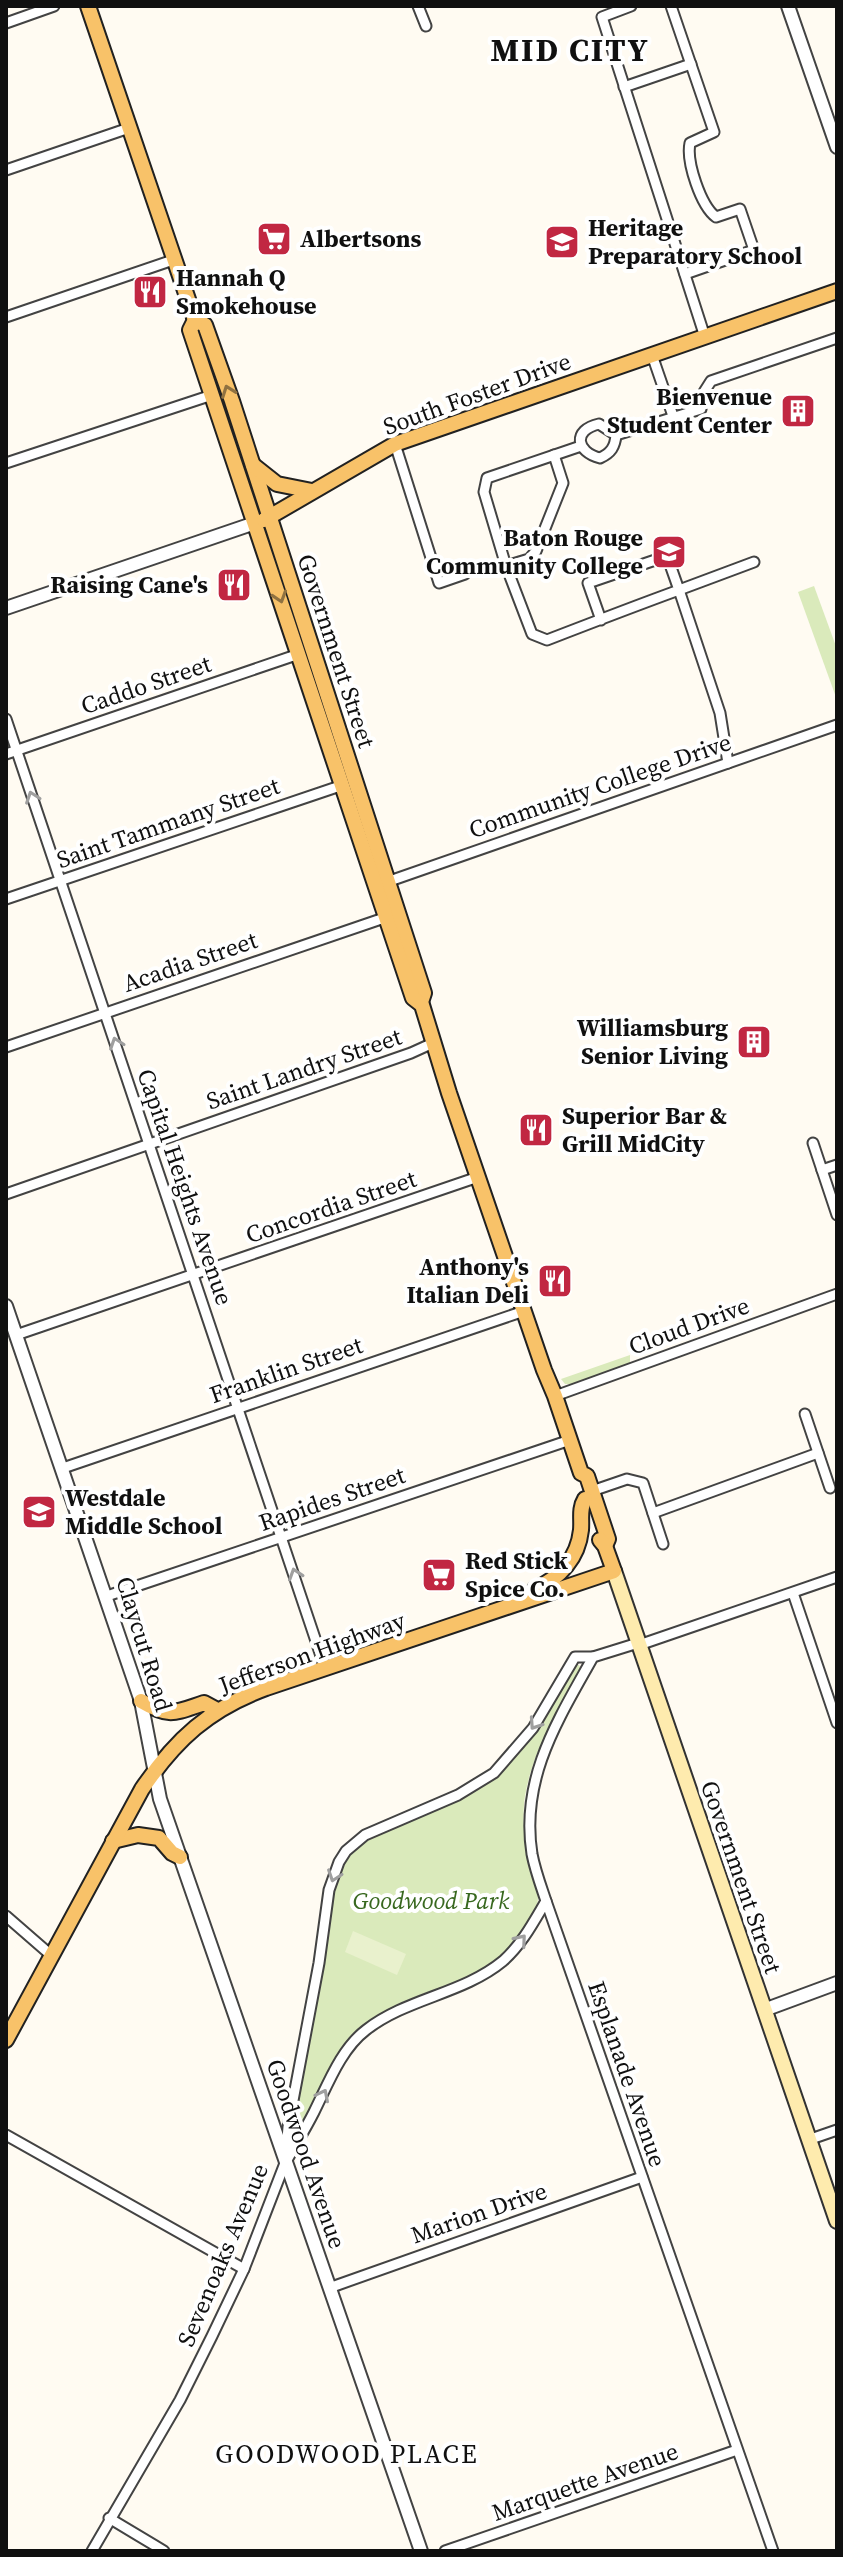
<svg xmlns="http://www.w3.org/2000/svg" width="843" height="2557" font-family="'Source Serif 4',serif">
<rect width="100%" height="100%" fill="#fffbf2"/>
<g fill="#daeabb">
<path d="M 814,586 L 837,649 L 837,700 L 798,592 Z"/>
<path d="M 630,1355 L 630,1364 L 572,1384 L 565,1384 L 561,1379 Z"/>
<path d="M 576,1665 L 579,1665 L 581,1669 C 559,1710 533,1749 525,1796 C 522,1817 524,1841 529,1862 C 532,1874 538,1886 538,1898 C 538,1908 530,1922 525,1931 C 490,1989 411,1984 364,2026 C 331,2057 318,2094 299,2134 L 292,2137 L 290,2135 C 299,2089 310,2043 318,1997 C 325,1954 324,1884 353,1850 C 372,1827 443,1809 473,1791 C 521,1763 546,1710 576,1665 Z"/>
</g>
<path fill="#e9f1cd" d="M 353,1931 L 406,1954 L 397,1975 L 345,1952 Z"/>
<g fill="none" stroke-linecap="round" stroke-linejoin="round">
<g stroke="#434343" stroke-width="13">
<g id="minor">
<path d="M 418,6 L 426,26"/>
<path d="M 631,6 L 602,17 L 705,337"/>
<path d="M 671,6 L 714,132 L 690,143 C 686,162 701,206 716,217 L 740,209 L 754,250 L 685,274"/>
<path d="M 6,23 L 54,6"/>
<path d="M 624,87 L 691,64"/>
<path d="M 6,170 L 129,128"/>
<path d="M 6,317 L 173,260"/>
<path d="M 652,355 L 673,416"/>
<path d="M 599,424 L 616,435 C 615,447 611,453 600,458 C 576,452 572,430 599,424 Z"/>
<path d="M 616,435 L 701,409 L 704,392 L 711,381 L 837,338"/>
<path d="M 395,444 L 439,583 L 465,574"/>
<path d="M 581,446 L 487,478 L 484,492 L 506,566 L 532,634 L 547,640 C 591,623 635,606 679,590 L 667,556 L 588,583 L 601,620"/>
<path d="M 6,463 L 212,395"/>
<path d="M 506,566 L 529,559 L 536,551 L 563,483 L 554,455"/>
<path d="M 6,719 L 325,1668"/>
<path d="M 6,754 L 299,654"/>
<path d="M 728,763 L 720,713 L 679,590 L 754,562"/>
<path d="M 384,883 L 837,725"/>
<path d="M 6,899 L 343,785"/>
<path d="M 6,1047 L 387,917"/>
<path d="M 813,1143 L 837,1215"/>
<path d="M 822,1170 L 837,1165"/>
<path d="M 6,1194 L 411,1053 L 433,1043"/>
<path d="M 16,1335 L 478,1177"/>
<path d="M 555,1396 L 837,1294"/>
<path d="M 805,1414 L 830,1488"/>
<path d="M 63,1468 L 524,1311"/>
<path d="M 592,1491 L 627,1479 L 643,1483 L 663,1544"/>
<path d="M 653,1513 L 818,1453"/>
<path d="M 793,1593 L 837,1723"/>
<path d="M 107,1596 L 570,1440"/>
<path d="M 638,1643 L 593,1657 C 558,1720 520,1778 532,1854 C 535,1870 541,1886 546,1901 L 773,2551"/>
<path d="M 639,1645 L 837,1577"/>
<path d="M 6,1916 L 52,1956"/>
<path d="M 6,2135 L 244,2269"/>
<path d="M 808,2140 L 837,2130"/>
<path d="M 287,2160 C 296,2144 306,2128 314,2112 C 328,2084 341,2049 366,2030 C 407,1998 463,1994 503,1961 C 522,1944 533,1923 546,1901"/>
<path d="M 329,2288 L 642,2177"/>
<path d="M 109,2518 L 164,2551"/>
<path d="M 92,2551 L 180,2400 L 212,2336 L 244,2269 L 285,2163 L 288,2127 L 319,1963 L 329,1890 L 339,1862 L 346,1851 L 365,1835 L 458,1795 L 494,1773 L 533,1728 L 575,1657 L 593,1657"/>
<path d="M 445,2551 L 737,2450"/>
</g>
</g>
<g stroke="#434343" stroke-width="16">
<g id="tertiary">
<path d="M 788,6 L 837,147"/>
<path d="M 6,608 L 255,523"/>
<path d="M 6,1306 L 141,1701 L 160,1799 L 421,2551"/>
<path d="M 764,2010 L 837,1983"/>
</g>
</g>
<g stroke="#323232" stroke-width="18">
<path id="secondary" d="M 614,1571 L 837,2221"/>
</g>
<g stroke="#212121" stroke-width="18">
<g id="primary">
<path d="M 88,6 L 195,320 L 205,325 L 232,401 L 424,993 L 421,1002"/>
<path d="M 195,320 L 190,330 L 413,998 L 422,1005 L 449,1093 L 544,1370 L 555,1396 L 581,1473 L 587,1476 L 608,1539 L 605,1546"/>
<path d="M 253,465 L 277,484 L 312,491"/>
<path d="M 264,520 L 395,444 L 837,291"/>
<path d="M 534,1593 L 535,1589 C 560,1578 578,1558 581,1530 C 582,1518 579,1509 585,1499"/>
<path d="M 141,1701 C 170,1718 174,1713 204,1703 L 217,1710"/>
<path d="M 113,1841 L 138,1835 L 159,1838 L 172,1853 L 180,1857"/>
<path d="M 6,2040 L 142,1789 C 176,1739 209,1709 266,1688 L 614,1571 L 605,1546 L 600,1540"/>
</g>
</g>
<use href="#minor" stroke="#fff" stroke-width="9"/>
<use href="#tertiary" stroke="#fff" stroke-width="12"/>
<use href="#secondary" stroke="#feebae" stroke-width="14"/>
<use href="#primary" stroke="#f8c269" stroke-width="14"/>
</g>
<defs><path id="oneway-chevron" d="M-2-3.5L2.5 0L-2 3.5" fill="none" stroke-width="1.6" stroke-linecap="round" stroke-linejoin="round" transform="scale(2)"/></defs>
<g stroke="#907241">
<use href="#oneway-chevron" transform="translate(228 391) rotate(-110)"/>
<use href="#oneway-chevron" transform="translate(280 597) rotate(72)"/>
</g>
<g stroke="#9f9f9f">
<use href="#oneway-chevron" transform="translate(32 797) rotate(-109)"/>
<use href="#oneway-chevron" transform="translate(116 1043) rotate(-109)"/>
<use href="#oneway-chevron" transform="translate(295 1574) rotate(-108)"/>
<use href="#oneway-chevron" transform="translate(535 1724) rotate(124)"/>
<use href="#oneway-chevron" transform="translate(334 1876) rotate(109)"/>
<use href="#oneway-chevron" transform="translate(521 1940) rotate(-50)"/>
<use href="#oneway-chevron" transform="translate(323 2095) rotate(-63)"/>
</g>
<defs>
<g id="supermarket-square" transform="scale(1.8)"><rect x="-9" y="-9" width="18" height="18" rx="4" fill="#c12742" stroke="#fff"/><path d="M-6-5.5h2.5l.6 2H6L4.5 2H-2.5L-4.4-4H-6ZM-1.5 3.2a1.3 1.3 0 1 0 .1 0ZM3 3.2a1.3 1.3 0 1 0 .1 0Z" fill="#fff"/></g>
<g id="school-square" transform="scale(1.8)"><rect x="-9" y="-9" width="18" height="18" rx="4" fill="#c12742" stroke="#fff"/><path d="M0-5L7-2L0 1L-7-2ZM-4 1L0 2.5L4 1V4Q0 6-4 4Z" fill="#fff"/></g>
<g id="restaurant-square" transform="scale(1.8)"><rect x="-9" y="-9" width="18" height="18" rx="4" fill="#c12742" stroke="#fff"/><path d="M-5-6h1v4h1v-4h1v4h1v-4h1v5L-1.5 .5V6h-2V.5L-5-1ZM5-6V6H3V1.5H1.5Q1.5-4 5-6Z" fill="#fff"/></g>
<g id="building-square" transform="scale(1.8)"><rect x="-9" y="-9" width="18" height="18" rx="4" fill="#c12742" stroke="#fff"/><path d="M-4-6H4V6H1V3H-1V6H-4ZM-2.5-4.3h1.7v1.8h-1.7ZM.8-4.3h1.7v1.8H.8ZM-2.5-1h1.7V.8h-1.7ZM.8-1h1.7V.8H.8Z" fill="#fff"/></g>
<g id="university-square" transform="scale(1.8)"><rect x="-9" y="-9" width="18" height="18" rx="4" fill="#c12742" stroke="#fff"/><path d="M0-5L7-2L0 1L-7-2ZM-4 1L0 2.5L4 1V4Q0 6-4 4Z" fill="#fff"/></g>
</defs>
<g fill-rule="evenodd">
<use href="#supermarket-square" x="274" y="239"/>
<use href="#school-square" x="562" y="242"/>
<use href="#restaurant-square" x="150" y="292"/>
<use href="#building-square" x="798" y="411"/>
<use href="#university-square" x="669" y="552"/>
<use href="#restaurant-square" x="234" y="585"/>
<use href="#building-square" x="754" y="1042"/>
<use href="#restaurant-square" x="536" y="1130"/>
<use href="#restaurant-square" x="555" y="1281"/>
<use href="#school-square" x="39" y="1512"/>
<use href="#supermarket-square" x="439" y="1575"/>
</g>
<g text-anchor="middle" stroke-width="8" stroke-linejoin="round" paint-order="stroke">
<g font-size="24" font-weight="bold" fill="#101010" stroke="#fff" text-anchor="start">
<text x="588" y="236">Heritage<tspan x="588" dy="28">Preparatory School</tspan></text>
<text x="300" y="247">Albertsons</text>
<text x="176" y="286">Hannah Q<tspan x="176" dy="28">Smokehouse</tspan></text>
<text x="772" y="405" text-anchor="end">Bienvenue<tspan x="772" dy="28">Student Center</tspan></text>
<text x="643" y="546" text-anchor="end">Baton Rouge<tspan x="643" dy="28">Community College</tspan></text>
<text x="208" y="593" text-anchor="end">Raising Cane's</text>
<text x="728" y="1036" text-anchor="end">Williamsburg<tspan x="728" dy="28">Senior Living</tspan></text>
<text x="562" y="1124">Superior Bar &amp;<tspan x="562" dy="28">Grill MidCity</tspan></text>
<text x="529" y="1275" text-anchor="end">Anthony's<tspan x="529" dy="28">Italian Deli</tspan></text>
<text x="65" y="1506">Westdale<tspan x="65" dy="28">Middle School</tspan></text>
<text x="465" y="1569">Red Stick<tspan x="465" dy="28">Spice Co.</tspan></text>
</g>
<g font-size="24" fill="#101010" stroke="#fff">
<text transform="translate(477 394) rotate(-20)" y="8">South Foster Drive</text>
<text transform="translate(336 651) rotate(72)" y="8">Government Street</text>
<text transform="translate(146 685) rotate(-19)" y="8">Caddo Street</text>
<text transform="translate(600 786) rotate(-19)" y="8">Community College Drive</text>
<text transform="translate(168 823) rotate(-19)" y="8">Saint Tammany Street</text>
<text transform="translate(190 962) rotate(-19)" y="8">Acadia Street</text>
<text transform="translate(304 1069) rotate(-19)" y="8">Saint Landry Street</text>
<text transform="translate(185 1187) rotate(71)" y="8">Capital Heights Avenue</text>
<text transform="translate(331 1207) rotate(-19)" y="8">Concordia Street</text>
<text transform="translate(689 1326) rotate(-20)" y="8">Cloud Drive</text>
<text transform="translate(286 1370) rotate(-19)" y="8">Franklin Street</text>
<text transform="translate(332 1499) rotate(-19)" y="8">Rapides Street</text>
<text transform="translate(144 1644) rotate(73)" y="8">Claycut Road</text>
<text transform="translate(312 1653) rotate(-20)" y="8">Jefferson Highway</text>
<text transform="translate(741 1877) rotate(71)" y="8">Government Street</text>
<text transform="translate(627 2074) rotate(71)" y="8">Esplanade Avenue</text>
<text transform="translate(306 2154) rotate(71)" y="8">Goodwood Avenue</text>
<text transform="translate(479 2213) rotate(-19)" y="8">Marion Drive</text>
<text transform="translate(223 2255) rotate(-67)" y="8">Sevenoaks Avenue</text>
<text transform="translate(585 2482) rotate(-19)" y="8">Marquette Avenue</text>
</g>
<g font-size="24" font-style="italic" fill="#38681f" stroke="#fff">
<text x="431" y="1909">Goodwood Park</text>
</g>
<g font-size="26" letter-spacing="2" fill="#101010" stroke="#fff">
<text x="347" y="2463">GOODWOOD PLACE</text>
</g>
<g font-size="32" font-weight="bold" letter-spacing="2" fill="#101010" stroke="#fff">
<text x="570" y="61">MID CITY</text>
</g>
</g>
<rect width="843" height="2557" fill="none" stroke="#101010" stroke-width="16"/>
</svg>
